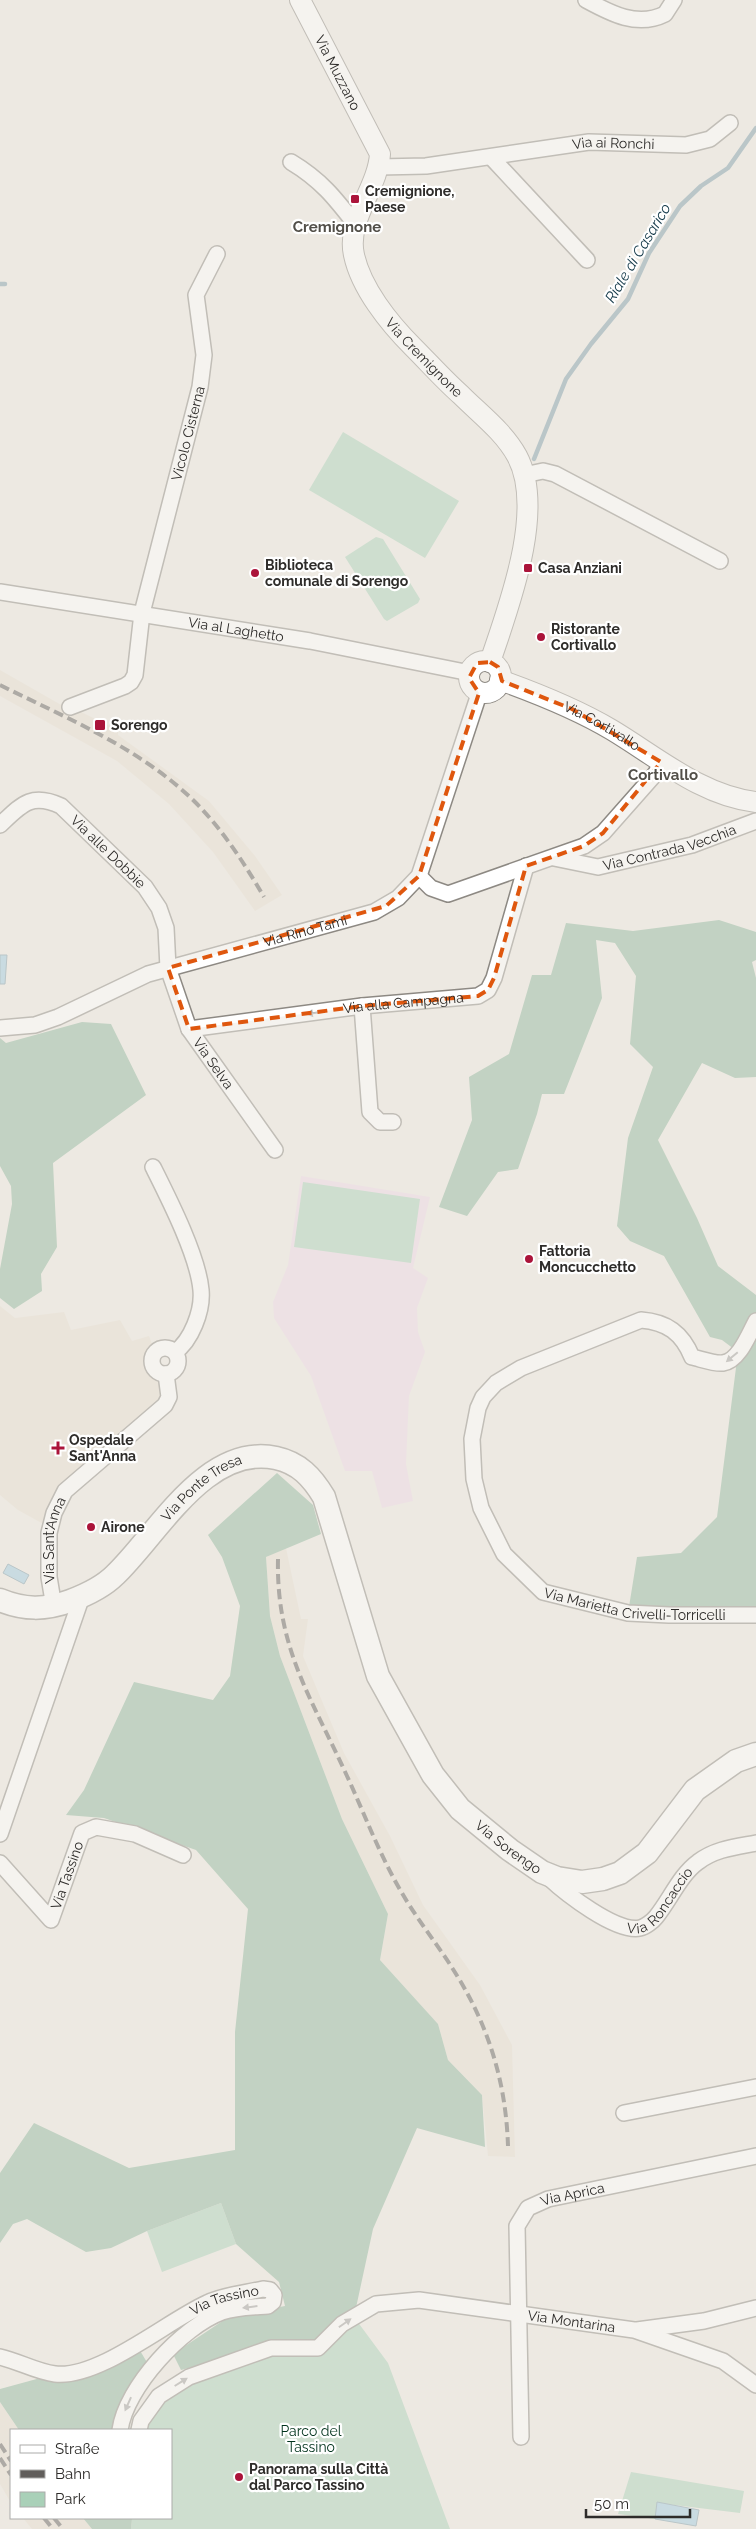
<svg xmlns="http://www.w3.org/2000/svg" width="756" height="2529" font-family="Raleway,sans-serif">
<rect width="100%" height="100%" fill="#ede9e2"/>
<g fill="#e7ded1">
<path d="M 0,670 L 63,706 L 77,710 L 118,730 L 118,735 L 209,801 L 255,856 L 282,895 L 255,911 L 213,852 L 169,804 L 117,761 L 0,696 Z"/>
<path d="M 0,1306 L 15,1318 L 64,1312 L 71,1330 L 120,1320 L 132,1341 L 149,1336 L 155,1352 L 152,1365 L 162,1373 L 169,1397 L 65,1491 L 47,1526 L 18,1510 L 0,1495 Z"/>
<path d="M 286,1548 L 301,1619 L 308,1619 L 303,1656 L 344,1753 L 390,1836 L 423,1905 L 480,1985 L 512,2045 L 515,2157 L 488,2156 L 482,2095 L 448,2060 L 438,2024 L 380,1960 L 388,1914 L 342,1819 L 280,1656 L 270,1616 L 266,1557 Z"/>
<path d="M 0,2402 L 19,2430 L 11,2430 L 11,2503 L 0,2484 Z"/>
<path d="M 23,2518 L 83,2518 L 92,2529 L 32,2529 Z"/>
</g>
<path fill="#edd8e7" d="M 301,1176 L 430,1197 L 413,1268 L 428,1278 L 417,1308 L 418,1332 L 425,1352 L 409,1396 L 406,1464 L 413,1501 L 382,1508 L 372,1471 L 345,1471 L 311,1376 L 274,1318 L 273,1302 L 288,1265 Z"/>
<g fill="#a9d0b8">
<path d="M 343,432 L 459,501 L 425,558 L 309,490 Z"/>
<path d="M 376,537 L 383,539 L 420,599 L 418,603 L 387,621 L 384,619 L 345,557 Z"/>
<path d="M 303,1182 L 420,1199 L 411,1263 L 294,1247 Z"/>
<path d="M 221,2203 L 236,2244 L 162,2272 L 147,2231 Z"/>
<path d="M 354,2317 L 388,2363 L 450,2529 L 131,2529 L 132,2518 L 171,2518 L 171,2430 L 139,2430 L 159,2396 Z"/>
<path d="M 631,2472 L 744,2491 L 740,2513 L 658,2503 L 655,2519 L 618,2514 Z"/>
</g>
<g fill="#8eb69d">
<path d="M 719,920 L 756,932 L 756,960 L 752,962 L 756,978 L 756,1077 L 735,1078 L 702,1063 L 658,1140 L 697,1218 L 718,1266 L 756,1295 L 756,1615 L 628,1613 L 637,1557 L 681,1553 L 717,1517 L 738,1352 L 722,1340 L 710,1337 L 664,1256 L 630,1241 L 617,1226 L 628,1138 L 653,1067 L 630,1044 L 636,976 L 615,943 L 596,940 L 602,998 L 564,1094 L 542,1094 L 537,1114 L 518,1169 L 498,1172 L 467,1216 L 439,1207 L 472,1120 L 469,1077 L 509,1054 L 532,975 L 551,975 L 566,923 L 633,931 Z"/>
<path d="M 82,1022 L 111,1024 L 146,1095 L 53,1163 L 57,1247 L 41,1274 L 42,1291 L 14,1309 L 0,1298 L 0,1269 L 12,1204 L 11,1186 L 0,1166 L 0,1038 L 6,1043 Z"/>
<path d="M 277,1473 L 313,1505 L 321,1534 L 266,1557 L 270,1616 L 280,1656 L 342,1819 L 388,1914 L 380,1960 L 438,2024 L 448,2060 L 482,2095 L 485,2147 L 417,2128 L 373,2229 L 354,2317 L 318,2348 L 248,2352 L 181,2370 L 173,2354 L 230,2316 L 285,2306 L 279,2282 L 236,2244 L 221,2203 L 147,2231 L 111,2248 L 86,2252 L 27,2219 L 13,2224 L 0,2243 L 0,2173 L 34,2123 L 129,2168 L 235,2150 L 235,2032 L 248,1909 L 196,1850 L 104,1818 L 66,1815 L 84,1790 L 134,1682 L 213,1700 L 230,1676 L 240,1606 L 222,1557 L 208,1535 Z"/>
<path d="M 136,2344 L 151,2369 L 120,2430 L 19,2430 L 0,2402 L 0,2389 L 55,2374 Z"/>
<path d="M 83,2518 L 132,2518 L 132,2519 L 131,2529 L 92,2529 Z"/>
</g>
<g fill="#9ecadf" stroke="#7c9ba9">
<path d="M 0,955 L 7,955 L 5,984 L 0,984 Z"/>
<path d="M 8,1564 L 29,1575 L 24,1584 L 3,1573 Z"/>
<path d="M 657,2502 L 699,2510 L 696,2526 L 655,2519 Z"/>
</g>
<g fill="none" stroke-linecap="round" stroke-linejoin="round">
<g stroke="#7c9ba9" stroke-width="4.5">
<path d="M 0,284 L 5,284"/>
<path d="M 534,459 L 566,379 L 591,344 L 628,299 L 649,253 L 680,206 L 701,186 L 728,168 L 756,128"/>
</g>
<g stroke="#8d8983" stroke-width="18">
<g id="minor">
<path d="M 586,0 C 610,13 637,28 665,14 L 674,0"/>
<path d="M 491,157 L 587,260"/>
<path d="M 291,162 C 321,180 335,198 356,225"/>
<path id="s1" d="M 379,167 L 426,166 L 589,142 L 686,145 L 710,139 L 730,123"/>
<path d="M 524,475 L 543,471 L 555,474 L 720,561"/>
<path id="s2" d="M 0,592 L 310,641 L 470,673"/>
<path id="s3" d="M 70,707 L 125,686 L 131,682 L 135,675 L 142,613 L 200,387 L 204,355 L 196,295 L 217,254"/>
<path id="s4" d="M 0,825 C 21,805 31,792 61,806 L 145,887 L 159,908 L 166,928 L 168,968 L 189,1029 L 275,1150"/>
<path id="s5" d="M 554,858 L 598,867 L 692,845 L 756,821"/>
<path d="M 419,876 L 431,888 L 448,894 L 584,846 L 603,833 L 656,773 L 661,762"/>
<path d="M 362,1006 L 370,1112 L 380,1122 L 393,1122"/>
<path id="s6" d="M 0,1028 L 35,1025 L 58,1017 L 148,974 L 374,912 L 398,898 L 419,876 L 480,691"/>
<path id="s7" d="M 189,1029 L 362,1006 L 478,996 L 488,990 L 494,978 L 526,866"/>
<path d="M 153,1167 C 169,1199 198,1256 201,1290 C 203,1311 191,1341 175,1352"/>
<path id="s8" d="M 756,1321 C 749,1334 739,1361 723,1363 C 714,1364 701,1359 692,1357 C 682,1333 667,1322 641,1320 L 521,1368 L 496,1383 L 483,1397 L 478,1408 L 472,1439 L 474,1479 L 481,1508 L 504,1554 L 543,1592 L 628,1613 L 669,1615 L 756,1615"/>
<circle cx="165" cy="1361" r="13"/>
<path id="s9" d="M 54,1607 L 49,1577 L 49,1533 L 54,1513 L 65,1491 L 165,1405 L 169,1397 L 166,1374"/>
<path d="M 0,1834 L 82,1596"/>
<path id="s10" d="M 0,1863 L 51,1920 L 82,1833 L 96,1827 L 135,1834 L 183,1855"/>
<path id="s11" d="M 548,1877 C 565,1893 616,1933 640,1928 C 645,1927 653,1921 656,1917 C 670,1900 680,1875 698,1862 C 715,1849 735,1847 756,1843"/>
<path d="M 624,2113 L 756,2087"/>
<path d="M 637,2330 L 704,2321 L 756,2308"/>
<path id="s12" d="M 0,2357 C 18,2361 37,2372 55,2374 C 99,2379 167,2321 207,2303 C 223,2295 245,2293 263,2289 L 270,2290 L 274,2295 L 273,2302 L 268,2306 C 253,2307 236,2307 222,2312 C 182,2327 126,2387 120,2430"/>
<path id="s13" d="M 139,2430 L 141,2421 L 159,2396 L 189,2377 L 271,2348 L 318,2348 L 342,2324 L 376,2304 L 419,2300 L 634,2330 L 723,2361 L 756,2385"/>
<path id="s14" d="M 521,2437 L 517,2226 L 528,2208 L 548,2199 L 756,2156"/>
</g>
</g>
<g stroke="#8d8983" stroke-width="22">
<g id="tertiary">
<path id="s15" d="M 300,0 L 380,154 C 378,188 346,220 354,255 C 361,288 389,323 413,347 C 429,363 444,380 461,395 C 480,414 504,432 517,456 C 546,510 508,608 490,662"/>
<circle cx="485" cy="677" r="16"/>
<path id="s16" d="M 500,680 C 539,694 577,709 612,730 C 657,757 702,796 756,802"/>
</g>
</g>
<g stroke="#8d8983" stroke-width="25">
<g id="secondary">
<path id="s17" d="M 0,1600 C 24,1610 45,1610 70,1601 C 86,1595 103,1587 115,1575 C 158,1534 206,1443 276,1458 C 299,1463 312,1477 324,1497 L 378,1676 L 433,1775 L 460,1809 L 510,1850 L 542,1872 L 557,1878 L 582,1882 L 603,1879 L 620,1873 L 647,1853 L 695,1790 L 736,1761 L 756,1754"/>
</g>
</g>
<use href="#minor" stroke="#fff" stroke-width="15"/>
<use href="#tertiary" stroke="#fff" stroke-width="20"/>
<use href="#secondary" stroke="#fff" stroke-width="22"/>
<g stroke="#615e5b" stroke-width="4" stroke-dasharray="10 5" stroke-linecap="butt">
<path d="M 0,685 C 62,716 128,743 181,789 C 215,818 242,859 264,897"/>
<path d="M 278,1559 C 276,1648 312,1699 347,1776 C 365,1815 380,1856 402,1893 C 418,1921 439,1946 456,1974 C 489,2027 506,2083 508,2146"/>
<path d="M 0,2444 L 11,2461"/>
<path d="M 0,2458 L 11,2475"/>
<path d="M 44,2518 L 53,2529"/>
<path d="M 54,2518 L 63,2529"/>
</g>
</g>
<defs><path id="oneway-solid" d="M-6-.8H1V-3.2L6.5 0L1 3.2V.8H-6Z" transform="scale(1.25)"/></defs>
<g fill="#a1a09f">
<use href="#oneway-solid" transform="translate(314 1013) rotate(172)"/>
<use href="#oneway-solid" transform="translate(732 1357) rotate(140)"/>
<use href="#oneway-solid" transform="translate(250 2307) rotate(173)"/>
<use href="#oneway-solid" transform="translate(345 2323) rotate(-35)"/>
<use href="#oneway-solid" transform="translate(181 2382) rotate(-32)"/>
<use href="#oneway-solid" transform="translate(128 2404) rotate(114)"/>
</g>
<path d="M0 0H756V2529H0ZM 490,662 L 498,667 L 502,681 L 572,709 L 661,762 L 603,833 L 584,846 L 526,866 L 494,978 L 488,990 L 478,996 L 362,1006 L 189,1029 L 168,968 L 386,906 L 419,876 L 479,693 L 469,678 L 477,663 Z" fill="#ede9e2" fill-opacity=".55" fill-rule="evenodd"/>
<path fill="none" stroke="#df570e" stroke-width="4" stroke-dasharray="10 6" stroke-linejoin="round" d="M 490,662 L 498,667 L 502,681 L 572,709 L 661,762 L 603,833 L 584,846 L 526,866 L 494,978 L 488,990 L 478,996 L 362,1006 L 189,1029 L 168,968 L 386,906 L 419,876 L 479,693 L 469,678 L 477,663 Z"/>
<g fill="#ab143a" stroke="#fff" stroke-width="2">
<rect x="350" y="194" width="10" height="10" rx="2.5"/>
<rect x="523" y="563" width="10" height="10" rx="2.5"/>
<circle cx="255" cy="573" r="5"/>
<circle cx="541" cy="637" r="5"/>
<rect x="94" y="719" width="12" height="12" rx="2.5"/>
<circle cx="529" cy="1259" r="5"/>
<path d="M55.5 1440.5h5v5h5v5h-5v5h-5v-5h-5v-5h5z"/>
<circle cx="91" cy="1527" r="5"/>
<circle cx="239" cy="2477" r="5"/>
</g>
<g text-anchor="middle" stroke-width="4.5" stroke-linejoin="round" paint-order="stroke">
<g font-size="14" fill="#2e2c2a" stroke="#fff">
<text dy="5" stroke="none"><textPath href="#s15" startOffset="82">Via Muzzano</textPath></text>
<text dy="5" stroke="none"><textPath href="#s1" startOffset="236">Via ai Ronchi</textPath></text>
<text dy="5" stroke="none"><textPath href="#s15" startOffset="405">Via Cremignone</textPath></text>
<text dy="5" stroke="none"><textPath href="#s3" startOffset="322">Vicolo Cisterna</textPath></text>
<text dy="5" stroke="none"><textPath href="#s2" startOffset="239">Via al Laghetto</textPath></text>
<text dy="5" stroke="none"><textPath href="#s16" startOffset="112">Via Cortivallo</textPath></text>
<text dy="5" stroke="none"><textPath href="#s5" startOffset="119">Via Contrada Vecchia</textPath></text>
<text dy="5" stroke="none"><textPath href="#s4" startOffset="136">Via alle Dobbie</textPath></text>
<text dy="5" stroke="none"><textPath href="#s6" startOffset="322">Via Rino Tami</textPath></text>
<text dy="5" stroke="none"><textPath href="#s7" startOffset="216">Via alla Campagna</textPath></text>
<text dy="5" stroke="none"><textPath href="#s4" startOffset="380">Via Selva</textPath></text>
<text dy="5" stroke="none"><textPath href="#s17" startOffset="248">Via Ponte Tresa</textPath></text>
<text dy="5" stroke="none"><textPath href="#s9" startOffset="68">Via Sant'Anna</textPath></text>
<text dy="5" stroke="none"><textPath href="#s8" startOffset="644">Via Marietta Crivelli-Torricelli</textPath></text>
<text dy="5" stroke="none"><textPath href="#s17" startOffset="802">Via Sorengo</textPath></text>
<text dy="5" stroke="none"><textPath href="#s10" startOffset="124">Via Tassino</textPath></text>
<text dy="5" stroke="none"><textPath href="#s11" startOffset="140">Via Roncaccio</textPath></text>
<text dy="5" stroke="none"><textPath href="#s14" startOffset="279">Via Aprica</textPath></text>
<text dy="5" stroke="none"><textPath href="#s12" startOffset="245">Via Tassino</textPath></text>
<text dy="5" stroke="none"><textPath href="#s13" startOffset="480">Via Montarina</textPath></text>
</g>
<g font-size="14" font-weight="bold" fill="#2e2c2a" stroke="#fff" text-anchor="start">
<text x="365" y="196">Cremignione,<tspan x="365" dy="16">Paese</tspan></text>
<text x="265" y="570">Biblioteca<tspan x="265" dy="16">comunale di Sorengo</tspan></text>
<text x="538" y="573">Casa Anziani</text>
<text x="551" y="634">Ristorante<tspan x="551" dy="16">Cortivallo</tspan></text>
<text x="111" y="730">Sorengo</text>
<text x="539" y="1256">Fattoria<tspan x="539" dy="16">Moncucchetto</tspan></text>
<text x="69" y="1445">Ospedale<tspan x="69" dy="16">Sant'Anna</tspan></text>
<text x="101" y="1532">Airone</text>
<text x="249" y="2474">Panorama sulla Città<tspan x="249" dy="16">dal Parco Tassino</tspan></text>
</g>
<g font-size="14" fill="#00331c" stroke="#fff">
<text x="311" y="2436">Parco del<tspan x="311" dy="16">Tassino</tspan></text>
</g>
<g font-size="15" font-weight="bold" fill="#524f49" stroke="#fff">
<text x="337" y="232">Cremignone</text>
<text x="663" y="780">Cortivallo</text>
</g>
<g font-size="15" font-style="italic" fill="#103646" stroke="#fff">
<text transform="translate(638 253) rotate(-59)" y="5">Riale di Casarico</text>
</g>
</g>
<rect x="10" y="2429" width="162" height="90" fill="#ffffff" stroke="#ababaa"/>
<rect x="20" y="2445" width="25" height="8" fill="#ffffff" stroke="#ababaa"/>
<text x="55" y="2454" font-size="15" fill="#2e2c2a">Straße</text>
<rect x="20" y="2470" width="25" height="8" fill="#615e5b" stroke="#ababaa"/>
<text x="55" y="2479" font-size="15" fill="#2e2c2a">Bahn</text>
<rect x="20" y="2492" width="25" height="15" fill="#a9d0b8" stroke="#ababaa"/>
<text x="55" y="2504" font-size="15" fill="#2e2c2a">Park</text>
<path d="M586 2509v8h104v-8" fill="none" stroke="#2e2c2a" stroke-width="2.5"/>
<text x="594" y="2509" font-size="15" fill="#2e2c2a" stroke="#ffffff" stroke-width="4" paint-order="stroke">50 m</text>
</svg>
